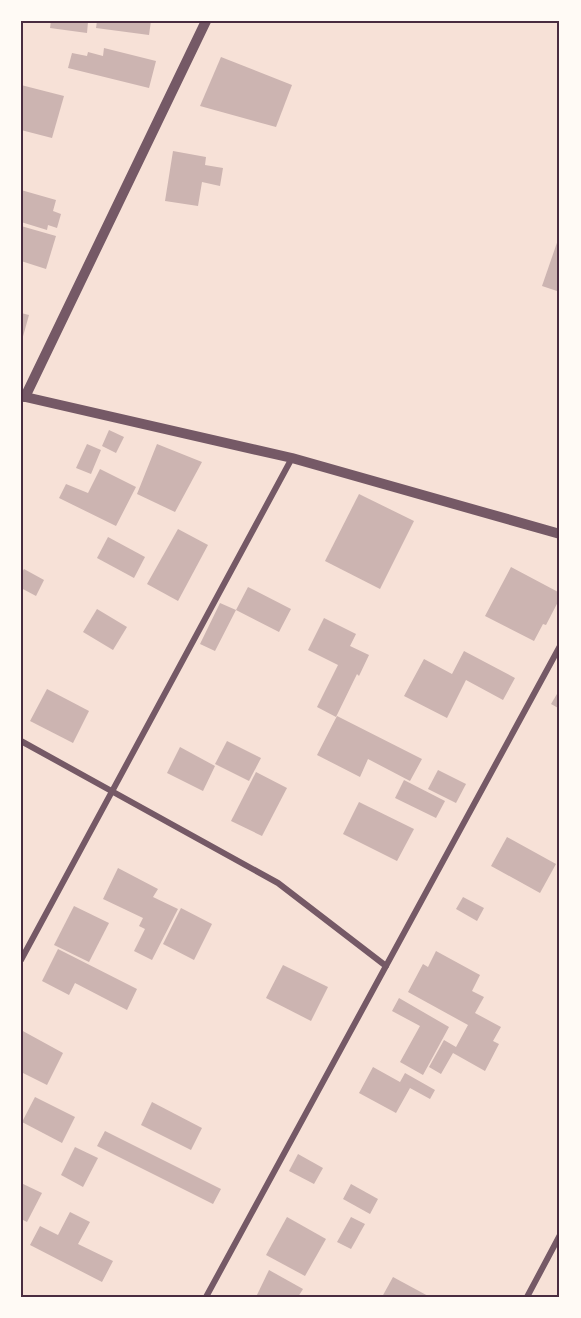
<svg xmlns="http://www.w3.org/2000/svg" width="581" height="1318" font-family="Commissioner,sans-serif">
<rect width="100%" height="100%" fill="#f7e1d7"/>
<g fill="#ccb4b1">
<path d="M 51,21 L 88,22 L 87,33 L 50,28 Z"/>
<path d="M 97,21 L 151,21 L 149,35 L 96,28 Z"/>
<path d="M 104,48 L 156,61 L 149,88 L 68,68 L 72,53 L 87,56 L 88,52 L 103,56 Z"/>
<path d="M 221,57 L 292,85 L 276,127 L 200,106 Z"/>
<path d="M 21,85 L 64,96 L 52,138 L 21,130 Z"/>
<path d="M 173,151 L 206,157 L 205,165 L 223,168 L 220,186 L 202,182 L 198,206 L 165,201 Z"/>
<path d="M 21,190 L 56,200 L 53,211 L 61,214 L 57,228 L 48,225 L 47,230 L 21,222 Z"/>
<path d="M 21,226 L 56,236 L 46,269 L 21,261 Z"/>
<path d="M 560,234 L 560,292 L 542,286 Z"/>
<path d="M 21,313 L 29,315 L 22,340 L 21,340 Z"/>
<path d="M 109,430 L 124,437 L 116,453 L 102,446 Z"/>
<path d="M 87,444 L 101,450 L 91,474 L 76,468 Z"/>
<path d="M 157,444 L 202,462 L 175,512 L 137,494 Z"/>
<path d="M 100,469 L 136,487 L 116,526 L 59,498 L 66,484 L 88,493 Z"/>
<path d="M 359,494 L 414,521 L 380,589 L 325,561 Z"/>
<path d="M 178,529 L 208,545 L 178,601 L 147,584 Z"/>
<path d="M 108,537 L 145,557 L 134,578 L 97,558 Z"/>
<path d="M 511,567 L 560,593 L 560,598 L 546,625 L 543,624 L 534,641 L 485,616 Z"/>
<path d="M 24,569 L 44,580 L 36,596 L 21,588 L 21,574 Z"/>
<path d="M 248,587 L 291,609 L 279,632 L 236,610 L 215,651 L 200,644 L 220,603 L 236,610 Z"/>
<path d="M 97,609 L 127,627 L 113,650 L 83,632 Z"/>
<path d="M 324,618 L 356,634 L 350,646 L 369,655 L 359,676 L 357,674 L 336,717 L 317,707 L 338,665 L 308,650 Z"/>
<path d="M 464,651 L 515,678 L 503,700 L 466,680 L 447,718 L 404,696 L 424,659 L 452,674 Z"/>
<path d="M 47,689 L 89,711 L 73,743 L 30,721 Z"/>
<path d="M 560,689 L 560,709 L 551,704 Z"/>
<path d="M 337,716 L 422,759 L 410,781 L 368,759 L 360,777 L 317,755 Z"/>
<path d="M 227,741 L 261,758 L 249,781 L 215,764 Z"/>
<path d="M 180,747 L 215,766 L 203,791 L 167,773 Z"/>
<path d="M 438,770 L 466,784 L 456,803 L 428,789 Z"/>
<path d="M 256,772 L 287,788 L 262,836 L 231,821 Z"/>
<path d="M 404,780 L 445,801 L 436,818 L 395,798 Z"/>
<path d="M 359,802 L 414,829 L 397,861 L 343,834 Z"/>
<path d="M 507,837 L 556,864 L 540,893 L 491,866 Z"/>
<path d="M 118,868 L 158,889 L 153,897 L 178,909 L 152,960 L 134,951 L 145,929 L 139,926 L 143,918 L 103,899 Z"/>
<path d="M 463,897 L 484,908 L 477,921 L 456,909 Z"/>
<path d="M 74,906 L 109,923 L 89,962 L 54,945 Z"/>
<path d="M 181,908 L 212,924 L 194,960 L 163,944 Z"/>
<path d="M 58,949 L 137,989 L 127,1010 L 75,983 L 69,995 L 42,981 Z"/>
<path d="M 436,951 L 480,975 L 472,991 L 484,997 L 475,1013 L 501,1027 L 493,1041 L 499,1044 L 485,1071 L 453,1053 L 441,1074 L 429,1067 L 444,1040 L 456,1047 L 468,1025 L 408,992 L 423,964 L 428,967 Z"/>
<path d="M 283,965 L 328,987 L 311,1021 L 266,998 Z"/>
<path d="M 399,998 L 449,1027 L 423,1075 L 400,1062 L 420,1026 L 392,1011 Z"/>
<path d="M 21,1030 L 63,1053 L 47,1085 L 21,1072 L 23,1060 L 21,1059 Z"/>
<path d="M 373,1067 L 400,1082 L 405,1073 L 435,1090 L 430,1099 L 410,1088 L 396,1113 L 359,1093 Z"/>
<path d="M 35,1097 L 75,1117 L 62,1143 L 22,1122 Z"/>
<path d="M 152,1102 L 202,1128 L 191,1150 L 141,1125 Z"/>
<path d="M 105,1131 L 221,1189 L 213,1204 L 97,1146 Z"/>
<path d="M 75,1147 L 98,1158 L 83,1187 L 61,1175 Z"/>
<path d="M 298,1154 L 323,1168 L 314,1184 L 289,1171 Z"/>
<path d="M 21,1183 L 42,1193 L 27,1222 L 21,1219 Z"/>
<path d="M 351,1184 L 378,1199 L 370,1214 L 343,1199 Z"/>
<path d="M 70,1212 L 90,1222 L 78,1244 L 113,1261 L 102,1282 L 30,1245 L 40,1226 L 58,1235 Z"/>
<path d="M 287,1217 L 326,1239 L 305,1276 L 266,1255 Z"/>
<path d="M 351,1217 L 365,1224 L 351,1249 L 337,1242 Z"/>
<path d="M 269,1270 L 303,1289 L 298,1297 L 256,1297 Z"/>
<path d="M 393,1277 L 430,1297 L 382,1297 Z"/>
</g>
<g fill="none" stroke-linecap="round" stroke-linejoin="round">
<g stroke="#755966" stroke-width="6">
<path d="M 21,741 L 278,883 L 386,966"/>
<path d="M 21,960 L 292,458"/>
<path d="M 206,1297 L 560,646"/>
<path d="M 527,1297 L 560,1235"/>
</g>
<g stroke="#755966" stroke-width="10">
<path d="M 21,396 L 292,458 L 560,534"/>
<path d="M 25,397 L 206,21"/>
</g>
</g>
<rect width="581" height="1318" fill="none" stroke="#fffaf5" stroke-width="45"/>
<rect x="22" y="22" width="536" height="1274" fill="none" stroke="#4a2c40" stroke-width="2"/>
</svg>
